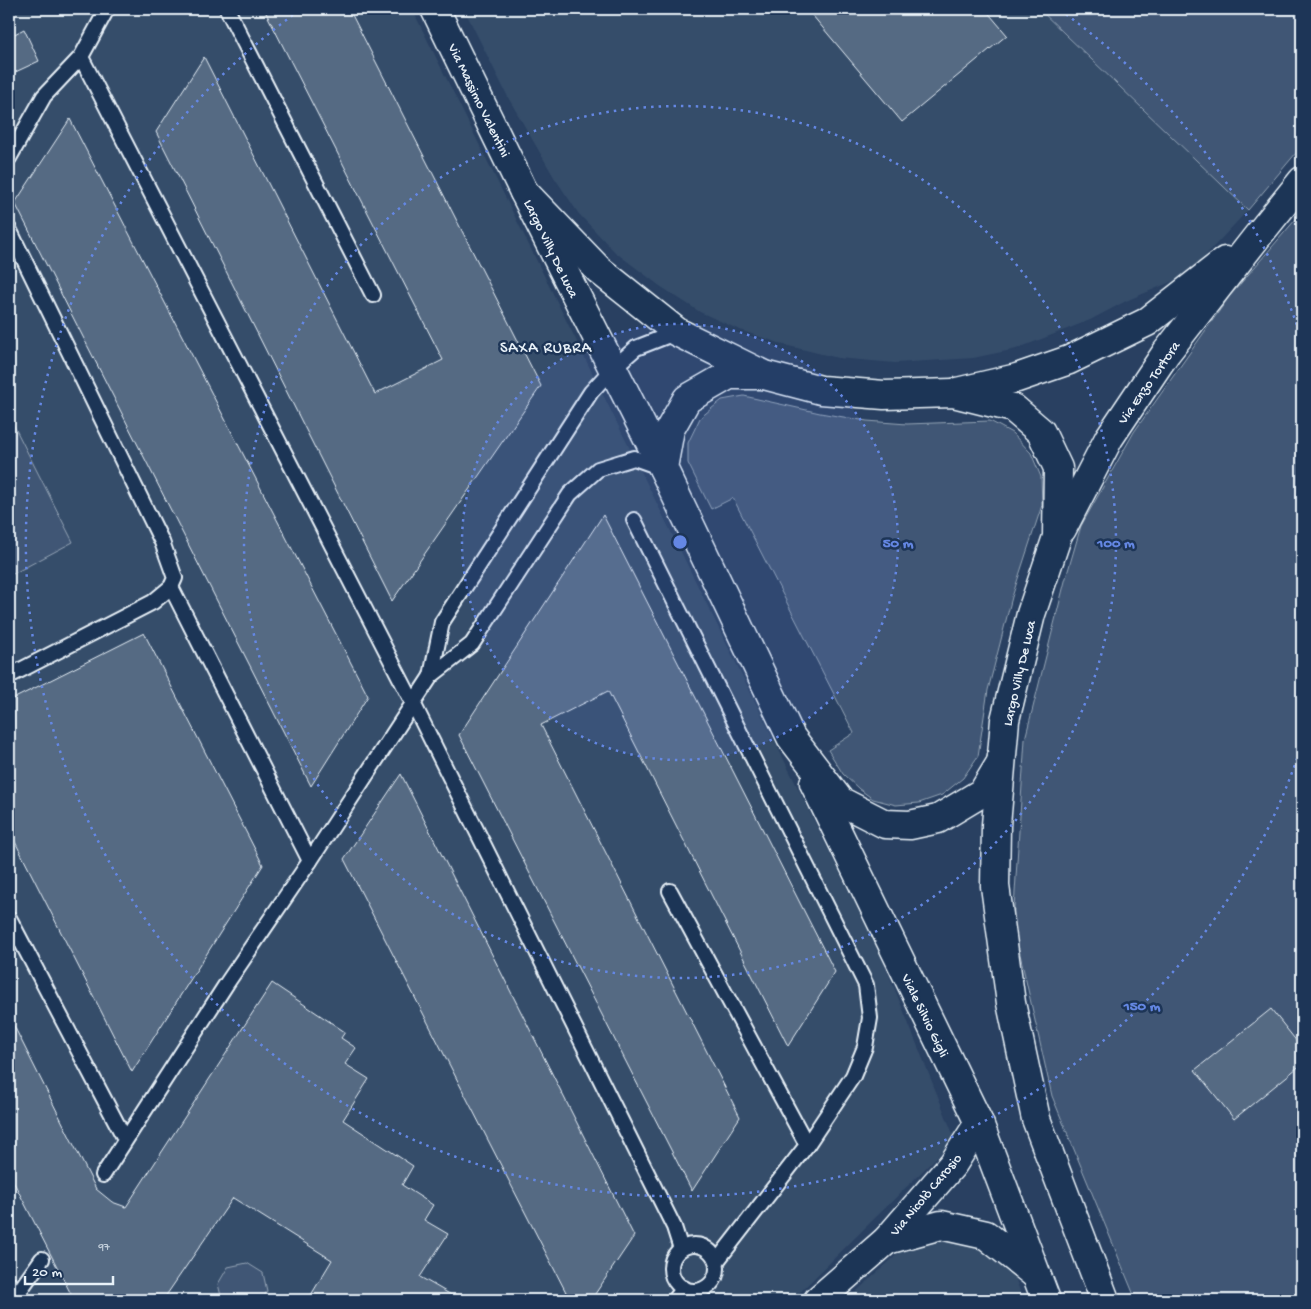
<svg xmlns="http://www.w3.org/2000/svg" width="1311" height="1309" font-family="'Gochi Hand',sans-serif">
<rect width="100%" height="100%" fill="#294061"/>
<filter id="ink" filterUnits="userSpaceOnUse"><feTurbulence type="fractalNoise" baseFrequency=".02" numOctaves="2"/><feDisplacementMap in="SourceGraphic" scale="10" xChannelSelector="R" yChannelSelector="G"/><feConvolveMatrix kernelMatrix="1 2 1 2 8 2 1 2 1" color-interpolation-filters="sRGB"/></filter>
<g filter="url(#ink)">
<g fill="#364d6b">
<path d="M 9,9 L 412,9 L 883,960 L 955,1139 L 792,1300 L 9,1300 Z"/>
<path d="M 464,9 L 1039,9 L 1248,210 L 1187,275 L 1126,301 L 1090,320 L 1016,349 L 973,358 L 895,363 L 838,358 L 785,345 L 740,330 L 700,312 L 660,286 L 615,252 L 579,214 L 554,177 L 509,99 Z"/>
<path d="M 928,1238 L 979,1244 L 1016,1280 L 1023,1300 L 847,1300 L 902,1250 Z"/>
</g>
<g fill="#415774" stroke="#94a4b6">
<path d="M 1039,9 L 1302,9 L 1302,146 L 1248,210 Z"/>
<path d="M 1302,212 L 1302,1300 L 1136,1300 L 1052,1096 L 1013,923 L 1025,739 L 1065,581 L 1081,526 L 1134,432 L 1229,297 Z"/>
<path d="M 744,396 L 820,413 L 867,421 L 907,424 L 990,421 L 1012,433 L 1031,453 L 1041,477 L 1042,505 L 1012,597 L 988,690 L 978,756 L 963,778 L 942,795 L 919,803 L 896,805 L 873,799 L 859,789 L 843,774 L 828,750 L 854,733 L 733,498 L 711,509 L 688,463 L 688,443 L 700,418 L 722,400 Z"/>
<path d="M 9,416 L 73,542 L 9,576 Z"/>
<path d="M 247,1263 L 263,1273 L 267,1291 L 262,1300 L 222,1300 L 218,1284 L 228,1267 Z"/>
</g>
<g fill="#556a83" stroke="#e8f1f8">
<path d="M 264,9 L 349,9 L 541,386 L 392,601 L 156,132 L 204,57 L 375,394 L 443,360 Z"/>
<path d="M 807,9 L 985,9 L 1007,35 L 902,122 Z"/>
<path d="M 24,29 L 39,61 L 9,75 L 9,37 Z"/>
<path d="M 70,119 L 368,696 L 311,786 L 15,203 Z"/>
<path d="M 603,515 L 835,972 L 788,1046 L 608,691 L 541,725 L 740,1117 L 692,1191 L 459,735 Z"/>
<path d="M 144,633 L 263,865 L 132,1072 L 9,830 L 9,701 Z"/>
<path d="M 401,774 L 634,1236 L 591,1300 L 570,1300 L 344,859 Z"/>
<path d="M 272,983 L 345,1032 L 341,1038 L 356,1048 L 345,1064 L 369,1079 L 343,1120 L 413,1166 L 402,1185 L 433,1205 L 424,1220 L 448,1234 L 420,1277 L 460,1300 L 308,1300 L 332,1260 L 233,1198 L 163,1300 L 74,1300 L 9,1173 L 9,1016 L 96,1189 L 112,1202 L 126,1207 Z"/>
<path d="M 1271,1009 L 1302,1048 L 1302,1064 L 1234,1119 L 1195,1070 Z"/>
</g>
<g fill="none" stroke-linecap="round" stroke-linejoin="round">
<g stroke="#e8f1f8" stroke-width="18">
<g id="lane">
<path d="M 227,9 L 373,295"/>
<path d="M 81,57 L 413,703 L 674,1227 L 681,1249"/>
<path d="M 9,158 L 44,96 L 81,57 L 107,9"/>
<path d="M 9,229 L 162,542 L 175,578 L 171,587 L 153,602 L 9,676"/>
<path d="M 662,468 L 634,458 L 598,469 L 570,494 L 472,644 L 431,676 L 442,622 L 591,392 L 612,369 L 636,348 L 677,332"/>
<path d="M 634,520 L 866,985 L 870,1018 L 865,1047 L 853,1076 L 807,1145 L 717,1261"/>
<path d="M 171,587 L 310,861"/>
<path d="M 670,891 L 807,1145"/>
<path d="M 9,918 L 125,1139"/>
<path d="M 103,1175 L 227,983 L 310,861 L 431,676"/>
<circle cx="694" cy="1268" r="23"/>
<path d="M 9,1283 L 18,1300"/>
<path d="M 13,1300 L 42,1259"/>
<path d="M 675,1300 L 684,1288"/>
</g>
</g>
<g stroke="#e8f1f8" stroke-width="31">
<g id="street">
<path d="M 435,9 L 524,192 L 663,468 L 791,737 L 840,801 L 885,824 L 910,825 L 938,819 L 983,792 L 1000,764"/>
<path d="M 524,192 L 599,270 L 677,332 L 764,375 L 821,390 L 884,395 L 953,393 L 1013,408 L 1041,432 L 1058,468 L 1057,537 L 1031,614 L 1005,720 L 996,825 L 995,886 L 1011,1003 L 1036,1119 L 1105,1300"/>
<path d="M 957,392 L 1017,378 L 1069,360 L 1147,322 L 1225,261"/>
<path d="M 663,468 L 670,429 L 687,399 L 729,375 L 762,375"/>
<path d="M 1062,529 L 1109,438 L 1166,353 L 1256,238 L 1302,181"/>
<path d="M 814,783 L 979,1123 L 1046,1300"/>
<path d="M 887,1240 L 941,1225 L 986,1235 L 1036,1275"/>
<path d="M 818,1300 L 887,1240 L 953,1164 L 979,1123"/>
</g>
</g>
<use href="#lane" stroke="#1d3557" stroke-width="14"/>
<use href="#street" stroke="#1d3557" stroke-width="28"/>
</g>
</g>
<circle cx="680" cy="542" r="218" fill="#6487e3" fill-opacity=".12"/>
<g fill="none" stroke="#6487e3" stroke-width="2.5" stroke-dasharray="2.5 5">
<circle cx="680" cy="542" r="218"/>
<circle cx="680" cy="542" r="436"/>
<path d="M1302 744A654 654 0 1 1 300 10M1060 10A654 654 0 0 1 1302 340"/>
</g>
<g text-anchor="middle" stroke-width="5" stroke-linejoin="round" paint-order="stroke">
<g font-size="11" fill="#c3cfdb">
<text x="104" y="1250">97</text>
</g>
<g font-size="14" fill="#e8f1f8" stroke="#1d3557">
<text transform="translate(480 100) rotate(64)" y="5">Via Massimo Valentini</text>
<text transform="translate(552 248) rotate(64)" y="5">Largo Villy De Luca</text>
<text transform="translate(1148 382) rotate(-55)" y="5">Via Enzo Tortora</text>
<text transform="translate(1018 673) rotate(-77)" y="5">Largo Villy De Luca</text>
<text transform="translate(926 1015) rotate(64)" y="5">Viale Silvio Gigli</text>
<text transform="translate(925 1194) rotate(-50)" y="5">Via Nicolò Carosio</text>
</g>
<g font-size="16" letter-spacing="1" fill="#e8f1f8" stroke="#1d3557">
<text x="546" y="352">SAXA RUBRA</text>
</g>
</g>
<circle cx="680" cy="542" r="8" fill="#6487e3" stroke="#1d3557" stroke-width="2.5"/>
<g font-size="15" text-anchor="middle" font-weight="bold" fill="#6487e3" stroke="#1d3557" stroke-width="5" stroke-linejoin="round" paint-order="stroke">
<text x="898" y="547">50 m</text>
<text x="1116" y="547">100 m</text>
<text x="1142" y="1010">150 m</text>
</g>
<rect width="1311" height="1309" fill="none" stroke="#1d3557" stroke-width="30"/>
<rect x="15" y="15" width="1281" height="1279" fill="none" stroke="#e8f1f8" stroke-width="2" filter="url(#ink)"/>
<path d="M25 1276v8h88v-8" fill="none" stroke="#e8f1f8" stroke-width="2.5"/>
<text x="32" y="1276" font-size="15" fill="#e8f1f8" stroke="#1d3557" stroke-width="4" paint-order="stroke">20 m</text>
</svg>
